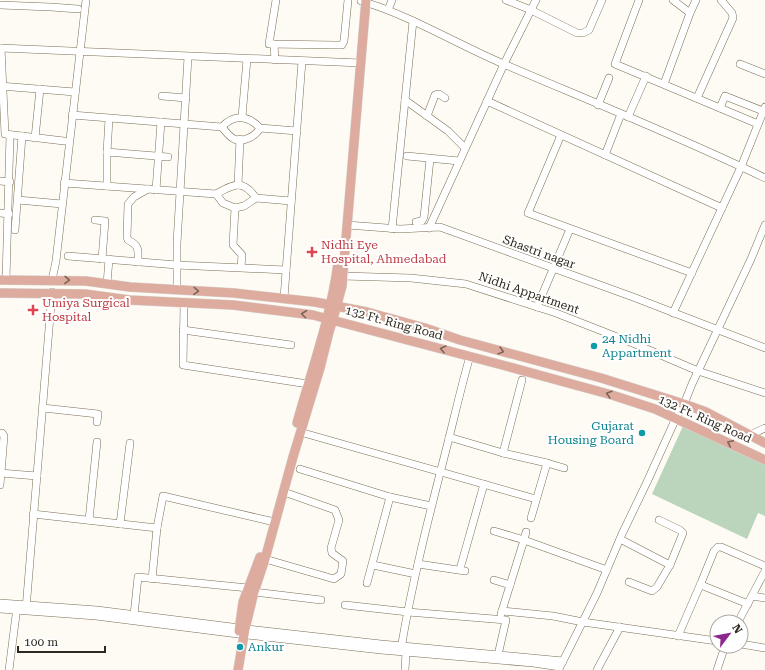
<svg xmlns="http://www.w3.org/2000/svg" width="765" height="670" font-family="'Roboto Serif',serif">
<rect width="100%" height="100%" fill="#fefbf5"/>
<path fill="#bad5bb" d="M 683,426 L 765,463 L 765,516 L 758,513 L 747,539 L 652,494 Z"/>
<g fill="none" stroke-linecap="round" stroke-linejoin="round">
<g stroke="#7b6f54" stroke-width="8">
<g id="minor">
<path d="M 276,0 L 269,44 L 335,45 L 342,45 L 344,41 L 348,0"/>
<path d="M 506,0 L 531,10 L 577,33 L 583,33 L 589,30 L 602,0"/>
<path d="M 639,0 L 615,64 L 758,124"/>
<path d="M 361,1 C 409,15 453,42 499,62 C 588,100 678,136 765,178"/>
<path d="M 0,5 L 51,7 L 78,9"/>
<path d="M 388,10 L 392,0"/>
<path d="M 690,13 L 696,0"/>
<path d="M 274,44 L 275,60"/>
<path d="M 0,48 L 361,63"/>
<path d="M 1,48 L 5,134 L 64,141"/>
<path d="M 740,64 L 765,74"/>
<path d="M 664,84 L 690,13 L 673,0"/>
<path d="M 0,86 L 75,92"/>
<path d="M 162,96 L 186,98"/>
<path d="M 697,98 L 733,18 L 732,13 L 721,0"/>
<path d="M 405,100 L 448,131 L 465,148"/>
<path d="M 487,101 L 722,208"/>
<path d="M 598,105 L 609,78"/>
<path d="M 720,108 L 725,96 L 763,111"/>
<path d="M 72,115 L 222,127 C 234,113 249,116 260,128 L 297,131"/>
<path d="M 427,116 L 435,95 L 439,94 L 445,98"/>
<path d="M 242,117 L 247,59"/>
<path d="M 628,117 L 646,76"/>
<path d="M 222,127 C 225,131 230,137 234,139 C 243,143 256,136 260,128"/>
<path d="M 561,135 L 528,213 L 692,273"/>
<path d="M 35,138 L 40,89"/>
<path d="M 107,152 L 109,119"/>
<path d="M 605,155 L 621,114"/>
<path d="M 407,156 L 459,161"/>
<path d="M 0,181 L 10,182"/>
<path d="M 64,183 L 216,194 C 233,185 242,178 256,198"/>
<path d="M 238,185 L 240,139"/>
<path d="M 107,186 L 107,152 L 168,157"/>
<path d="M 156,190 L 161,122"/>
<path d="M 216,194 L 223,203 L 235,208 L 244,206 L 256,198 L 291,201"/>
<path d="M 18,200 L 62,204"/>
<path d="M 235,208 L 233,245 L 242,255 L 241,267"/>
<path d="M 0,213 L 9,214"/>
<path d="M 95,220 L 105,221 L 102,259"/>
<path d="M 416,222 L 422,221 L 424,217 L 430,159"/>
<path d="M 347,225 L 400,229 L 440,227 L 633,297 L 765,348"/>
<path d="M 429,228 L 504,64 L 536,0"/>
<path d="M 392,229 L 413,21"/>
<path d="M 15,230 L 22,136"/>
<path d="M 68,256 L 177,265 L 286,270"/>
<path d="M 138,262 C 138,250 140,246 128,240 L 127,237 L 128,204 L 134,197 L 148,189"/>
<path d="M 343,276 L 411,278 L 466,284 L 556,313 L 635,344 L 698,371 L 765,393"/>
<path d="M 6,280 L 10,135"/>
<path d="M 52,280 L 56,261 L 86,0"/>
<path d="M 107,284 L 109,259"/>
<path d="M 177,290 L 177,243 L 188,57"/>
<path d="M 284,298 L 302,61"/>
<path d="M 184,303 L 183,365 L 308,384"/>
<path d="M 537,307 L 570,229"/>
<path d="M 673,313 L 741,167 L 765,107"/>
<path d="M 183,330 L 291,345"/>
<path d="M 43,408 L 98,414 L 97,422"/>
<path d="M 300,432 L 536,499"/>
<path d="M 0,433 L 2,433 L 4,436 L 0,485"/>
<path d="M 750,435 L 765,428"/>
<path d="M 449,437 L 503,453 L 547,463 L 531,518"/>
<path d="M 503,453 L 522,380"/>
<path d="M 547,463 L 564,468"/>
<path d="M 300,469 L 390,497 L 431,506"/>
<path d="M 0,473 L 37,476"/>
<path d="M 33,514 L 157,528"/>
<path d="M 89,520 L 97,442"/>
<path d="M 120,524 L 130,443"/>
<path d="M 494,531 L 524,540 L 526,532"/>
<path d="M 620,539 L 670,565"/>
<path d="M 265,559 L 334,579 L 341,574 L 343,561 L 332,553 L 331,548 L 339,520 L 335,510 L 284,492"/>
<path d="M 418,564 L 465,571"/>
<path d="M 373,565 L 411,573"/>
<path d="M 460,569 L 484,484"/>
<path d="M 152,579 L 157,528 L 163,496 L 270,521"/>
<path d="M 494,580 L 510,585"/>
<path d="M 629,582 L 652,591 L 657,587 L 670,565 L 683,533 L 680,530 L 659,520"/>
<path d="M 367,583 L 390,497"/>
<path d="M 701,585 L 748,604"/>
<path d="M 254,592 L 321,600"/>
<path d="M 752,596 L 765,598"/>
<path d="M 0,603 L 97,610 L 256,630 L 381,644 L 563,661"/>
<path d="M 345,605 L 408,612 L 506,620 L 498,655"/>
<path d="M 0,609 L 96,616 L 238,634 L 381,650 L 533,663 L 560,667"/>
<path d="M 26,609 L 52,292"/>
<path d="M 502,611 L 553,616 L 583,622 L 717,641"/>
<path d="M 501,614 L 524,540 L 607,570"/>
<path d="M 134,615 L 138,577 L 248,588"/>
<path d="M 738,622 L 765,571"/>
<path d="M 678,636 L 701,583 L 714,551 L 718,547 L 721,547 L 765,566"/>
<path d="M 741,644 L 765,648"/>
<path d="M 401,649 C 412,582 429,516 446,450 C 454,419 461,387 470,356"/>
<path d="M 561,665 L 597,593 L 622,534 L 647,482 L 676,418 L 684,404 L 692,384 L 751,259 L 765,225"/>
<path d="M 9,670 L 17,607"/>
<path d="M 405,670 L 406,652"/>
<path d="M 597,670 L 620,627"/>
<path d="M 717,670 L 725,646"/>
</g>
</g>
<g stroke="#d9d8d6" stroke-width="10">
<g id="major">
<path d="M 0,280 L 86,281 L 130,287 L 234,293 L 315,302 L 367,312 L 425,328 L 460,340 L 601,378 L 684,404 L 706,412 L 765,443"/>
<path d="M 0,293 L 85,294 L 129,300 L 233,305 L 313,315 L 506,366 L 612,395 L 655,409 L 765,460"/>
<path d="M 297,423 C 311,372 331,317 338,263"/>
<path d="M 239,631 L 243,602 L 260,557"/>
<path d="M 238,670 L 245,629 L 254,592 L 265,559 L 293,457 L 320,368 L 329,332 L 333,319 L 342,286 L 366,0"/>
</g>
</g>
<use href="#minor" stroke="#fff" stroke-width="7"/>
<use href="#major" stroke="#ddac9f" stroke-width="9"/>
</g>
<defs><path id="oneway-chevron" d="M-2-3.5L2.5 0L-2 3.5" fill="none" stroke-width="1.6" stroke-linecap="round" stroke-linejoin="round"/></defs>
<g stroke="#7d6458">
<use href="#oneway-chevron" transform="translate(67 280) rotate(2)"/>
<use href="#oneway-chevron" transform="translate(196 291) rotate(3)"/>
<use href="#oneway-chevron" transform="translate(304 314) rotate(-173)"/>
<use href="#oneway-chevron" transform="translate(443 349) rotate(-166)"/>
<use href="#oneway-chevron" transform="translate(501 351) rotate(15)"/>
<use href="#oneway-chevron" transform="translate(609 394) rotate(-163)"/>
<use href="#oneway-chevron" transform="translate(730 443) rotate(-155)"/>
</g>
<g fill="#e0444e" stroke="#fff" stroke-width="1.5">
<path d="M310 246h4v4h4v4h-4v4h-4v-4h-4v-4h4z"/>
<path d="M31 304h4v4h4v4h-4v4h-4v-4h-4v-4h4z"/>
</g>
<g fill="#0f9aa8" stroke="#fff" stroke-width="1.5">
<circle cx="594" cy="346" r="4"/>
<circle cx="642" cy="433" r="4"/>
<circle cx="240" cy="647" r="4"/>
</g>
<g text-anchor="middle" stroke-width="4" stroke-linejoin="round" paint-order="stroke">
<g font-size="12" fill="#be3a42" stroke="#fff" text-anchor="start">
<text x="321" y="249">Nidhi Eye<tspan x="321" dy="14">Hospital, Ahmedabad</tspan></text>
<text x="42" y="307">Umiya Surgical<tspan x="42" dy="14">Hospital</tspan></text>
</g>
<g font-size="12" fill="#2e291e" stroke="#fff">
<text transform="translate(539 252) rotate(20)" y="4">Shastri nagar</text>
<text transform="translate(529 293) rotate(19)" y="4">Nidhi Appartment</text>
<text transform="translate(394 323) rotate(15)" y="4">132 Ft. Ring Road</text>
<text transform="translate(705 419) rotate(24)" y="4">132 Ft. Ring Road</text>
</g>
<g font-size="12" fill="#0d838f" stroke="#fff" text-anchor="start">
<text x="602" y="343">24 Nidhi<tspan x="602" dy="14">Appartment</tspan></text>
<text x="634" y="430" text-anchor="end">Gujarat<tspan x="634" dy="14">Housing Board</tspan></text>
<text x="248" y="651">Ankur</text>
</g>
</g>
<g transform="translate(729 634) rotate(58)"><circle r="19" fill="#ffffff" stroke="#aba9a5"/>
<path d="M0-3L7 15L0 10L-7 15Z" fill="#8d278d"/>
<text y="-6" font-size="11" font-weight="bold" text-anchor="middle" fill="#2e291e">N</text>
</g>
<path d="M18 646v6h87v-6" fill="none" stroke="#2e291e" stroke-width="2"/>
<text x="24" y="646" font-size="12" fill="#2e291e" stroke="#ffffff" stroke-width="3" paint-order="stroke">100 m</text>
</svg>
